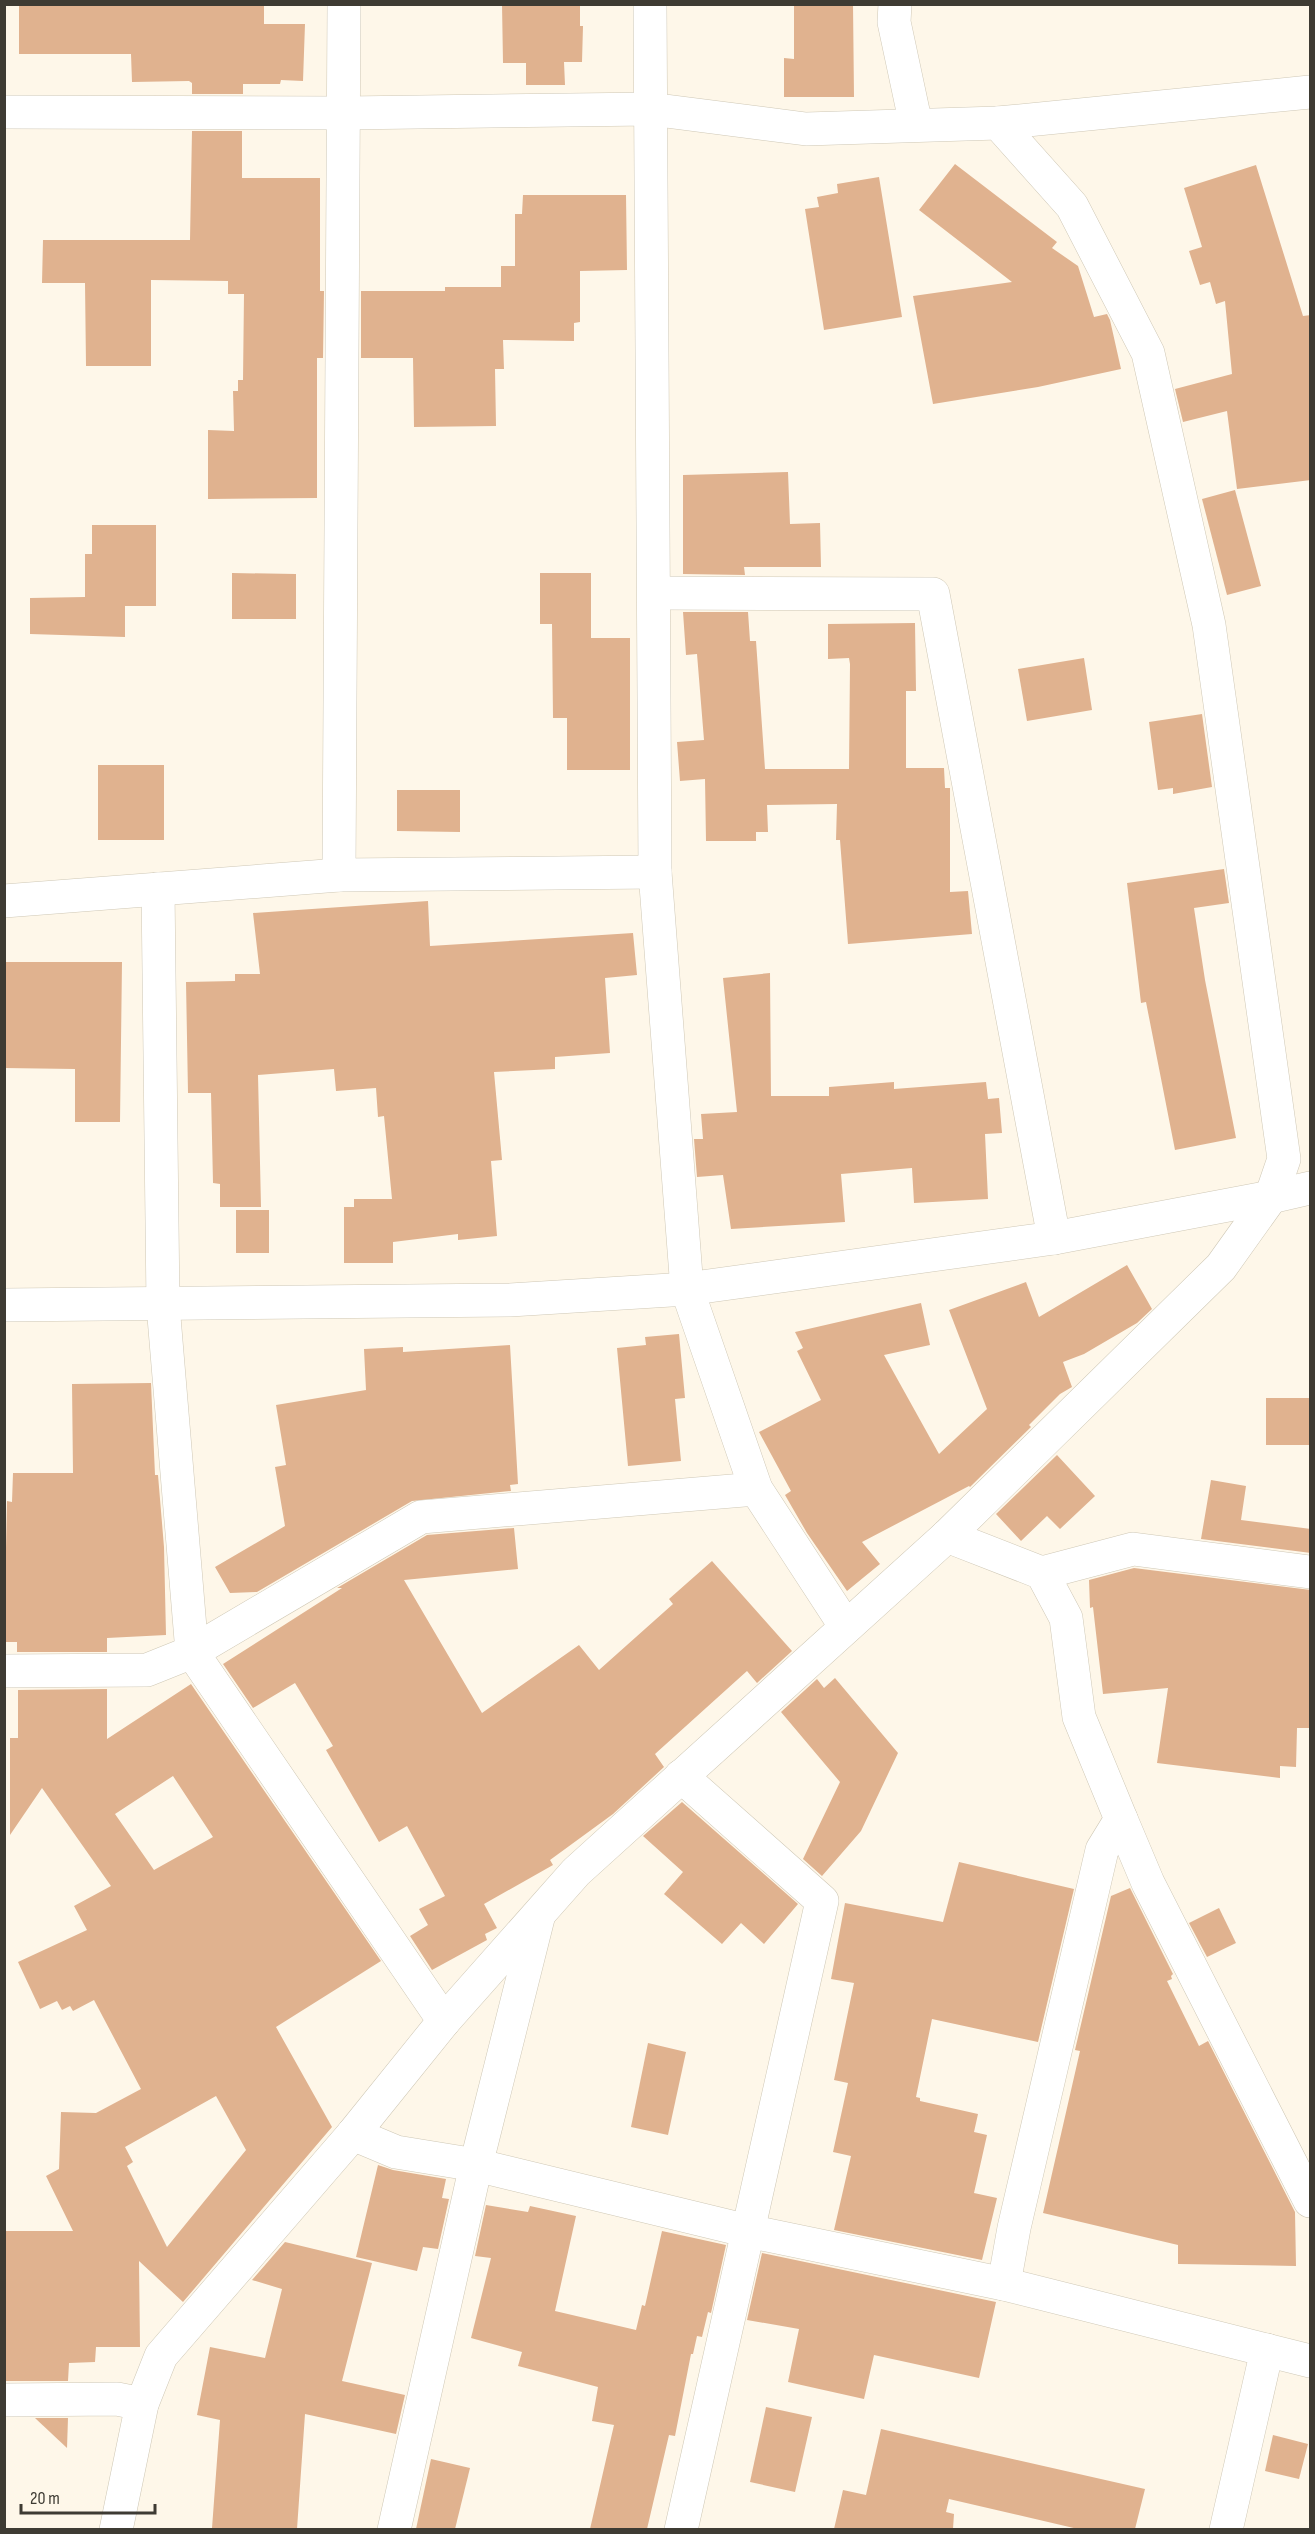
<svg xmlns="http://www.w3.org/2000/svg" width="1315" height="2534" font-family="'Sofia Sans Condensed',sans-serif">
<rect width="100%" height="100%" fill="#fef7e9"/>
<g fill="#e0b28f" fill-rule="evenodd">
<path d="M 19,4 L 264,4 L 264,24 L 305,24 L 303,81 L 281,80 L 280,84 L 243,84 L 243,94 L 192,94 L 192,83 L 189,81 L 132,82 L 131,54 L 19,54 Z"/>
<path d="M 502,4 L 580,6 L 580,26 L 583,26 L 582,62 L 564,62 L 565,85 L 526,85 L 526,63 L 503,63 Z"/>
<path d="M 794,4 L 853,4 L 854,97 L 784,97 L 784,58 L 794,59 Z"/>
<path d="M 192,131 L 242,131 L 242,178 L 320,178 L 320,291 L 324,291 L 323,358 L 317,358 L 317,498 L 208,499 L 208,430 L 234,431 L 233,391 L 238,391 L 238,380 L 243,380 L 244,294 L 228,294 L 228,281 L 151,280 L 151,366 L 86,366 L 85,283 L 42,283 L 43,240 L 190,240 Z"/>
<path d="M 955,164 L 1057,242 L 1052,248 L 1078,266 L 1094,317 L 1107,314 L 1110,320 L 1121,369 L 1038,387 L 933,404 L 913,296 L 1012,282 L 919,210 Z"/>
<path d="M 1256,165 L 1303,316 L 1311,315 L 1311,480 L 1237,489 L 1227,411 L 1183,422 L 1175,389 L 1232,374 L 1225,301 L 1216,304 L 1210,282 L 1200,285 L 1189,251 L 1202,247 L 1184,188 Z"/>
<path d="M 879,177 L 902,317 L 824,330 L 805,209 L 819,207 L 817,197 L 838,193 L 837,184 Z"/>
<path d="M 523,195 L 626,195 L 627,270 L 580,271 L 580,322 L 574,323 L 574,341 L 503,340 L 504,369 L 495,369 L 496,426 L 414,427 L 413,358 L 361,358 L 361,291 L 445,291 L 445,287 L 501,287 L 501,266 L 515,266 L 515,214 L 522,214 Z"/>
<path d="M 788,472 L 790,524 L 820,523 L 821,567 L 744,567 L 745,575 L 683,574 L 683,475 Z"/>
<path d="M 1235,490 L 1261,586 L 1227,595 L 1202,499 Z"/>
<path d="M 92,525 L 156,525 L 156,606 L 125,606 L 125,637 L 30,634 L 30,598 L 85,597 L 85,554 L 92,554 Z"/>
<path d="M 232,573 L 296,574 L 296,619 L 232,619 Z"/>
<path d="M 540,573 L 591,573 L 591,638 L 630,638 L 630,770 L 567,770 L 567,718 L 553,718 L 552,624 L 540,624 Z"/>
<path d="M 683,612 L 748,612 L 750,641 L 756,641 L 765,769 L 849,769 L 850,664 L 849,658 L 828,659 L 828,624 L 915,623 L 916,691 L 906,691 L 906,768 L 944,768 L 945,788 L 950,788 L 950,892 L 968,891 L 972,934 L 848,944 L 840,840 L 836,840 L 837,804 L 767,805 L 768,832 L 756,832 L 756,841 L 706,841 L 705,779 L 680,781 L 677,742 L 704,740 L 697,654 L 686,655 Z"/>
<path d="M 1084,658 L 1092,710 L 1027,721 L 1018,669 Z"/>
<path d="M 1202,714 L 1212,787 L 1173,794 L 1173,788 L 1158,790 L 1149,722 Z"/>
<rect x="98" y="765" width="66" height="75"/>
<path d="M 397,790 L 460,790 L 460,832 L 397,831 Z"/>
<path d="M 1224,869 L 1229,903 L 1194,908 L 1205,980 L 1236,1138 L 1175,1150 L 1146,1002 L 1141,1003 L 1127,883 Z"/>
<path d="M 428,901 L 430,946 L 633,933 L 637,975 L 605,978 L 610,1053 L 555,1057 L 555,1069 L 494,1072 L 502,1160 L 491,1161 L 497,1236 L 458,1240 L 458,1234 L 393,1242 L 393,1263 L 344,1263 L 344,1207 L 354,1207 L 354,1199 L 392,1199 L 384,1116 L 378,1117 L 376,1088 L 336,1091 L 334,1069 L 258,1075 L 261,1207 L 220,1207 L 220,1184 L 213,1183 L 211,1093 L 188,1093 L 186,982 L 235,981 L 235,974 L 260,974 L 253,913 Z"/>
<path d="M 4,962 L 122,962 L 120,1122 L 75,1122 L 75,1069 L 4,1068 Z"/>
<path d="M 770,973 L 771,1096 L 829,1096 L 829,1087 L 894,1082 L 894,1089 L 986,1082 L 988,1099 L 999,1098 L 1002,1133 L 985,1134 L 988,1199 L 914,1203 L 912,1168 L 841,1174 L 845,1222 L 731,1229 L 723,1175 L 697,1177 L 694,1139 L 703,1139 L 701,1114 L 737,1112 L 723,978 Z"/>
<rect x="236" y="1210" width="33" height="43"/>
<path d="M 1127,1265 L 1152,1309 L 1137,1323 L 1084,1354 L 1063,1362 L 1072,1387 L 1060,1394 L 1029,1425 L 1031,1427 L 970,1487 L 969,1486 L 862,1542 L 880,1564 L 847,1591 L 807,1533 L 785,1495 L 791,1491 L 759,1432 L 821,1400 L 797,1351 L 803,1348 L 795,1332 L 921,1303 L 930,1345 L 884,1355 L 939,1454 L 987,1409 L 949,1310 L 1026,1282 L 1039,1317 Z"/>
<path d="M 679,1334 L 685,1398 L 675,1399 L 681,1461 L 628,1466 L 617,1348 L 646,1345 L 645,1337 Z"/>
<path d="M 510,1345 L 518,1484 L 510,1485 L 511,1491 L 412,1501 L 257,1592 L 230,1593 L 215,1567 L 285,1526 L 275,1467 L 286,1465 L 276,1405 L 366,1390 L 364,1349 L 403,1347 L 403,1352 Z"/>
<path d="M 151,1383 L 155,1475 L 158,1475 L 164,1547 L 166,1635 L 107,1638 L 107,1652 L 17,1652 L 17,1642 L 4,1642 L 7,1501 L 12,1502 L 13,1473 L 73,1473 L 72,1384 Z"/>
<rect x="1266" y="1398" width="45" height="47"/>
<path d="M 1057,1455 L 1095,1496 L 1060,1529 L 1047,1516 L 1021,1541 L 996,1514 Z"/>
<path d="M 1211,1480 L 1246,1486 L 1241,1520 L 1311,1529 L 1311,1553 L 1201,1539 Z"/>
<path d="M 514,1528 L 518,1569 L 404,1580 L 482,1713 L 579,1645 L 599,1670 L 673,1604 L 669,1599 L 712,1561 L 792,1651 L 757,1683 L 747,1671 L 655,1754 L 664,1767 L 613,1814 L 550,1860 L 553,1865 L 484,1904 L 497,1928 L 485,1934 L 487,1940 L 432,1970 L 410,1936 L 428,1925 L 419,1909 L 445,1896 L 407,1826 L 379,1842 L 326,1750 L 333,1746 L 295,1683 L 253,1708 L 223,1664 L 342,1588 L 337,1588 L 427,1535 Z"/>
<path d="M 1134,1568 L 1311,1590 L 1311,1728 L 1297,1728 L 1296,1767 L 1280,1766 L 1280,1778 L 1157,1763 L 1168,1688 L 1103,1694 L 1093,1607 L 1090,1608 L 1089,1580 Z"/>
<path d="M 835,1678 L 898,1753 L 861,1831 L 822,1876 L 803,1859 L 840,1782 L 781,1712 L 817,1679 L 824,1688 Z"/>
<path d="M 191,1684 L 381,1961 L 276,2027 L 332,2127 L 183,2302 L 139,2261 L 140,2347 L 96,2347 L 95,2362 L 69,2363 L 68,2381 L 4,2381 L 4,2231 L 73,2231 L 46,2176 L 59,2169 L 61,2112 L 96,2113 L 141,2089 L 94,2000 L 73,2011 L 70,2006 L 62,2010 L 57,2001 L 40,2009 L 18,1962 L 87,1930 L 74,1906 L 111,1886 L 42,1788 L 10,1835 L 10,1738 L 18,1738 L 18,1690 L 107,1689 L 107,1739 ZM 173,1776 L 213,1837 L 154,1870 L 115,1814 ZM 216,2096 L 246,2150 L 167,2247 L 127,2166 L 133,2162 L 125,2147 Z"/>
<path d="M 682,1802 L 798,1904 L 764,1944 L 741,1923 L 722,1944 L 664,1894 L 683,1872 L 643,1836 Z"/>
<path d="M 959,1862 L 1074,1889 L 1038,2042 L 932,2019 L 916,2097 L 920,2098 L 920,2101 L 978,2114 L 974,2132 L 987,2135 L 974,2193 L 997,2198 L 982,2260 L 834,2230 L 851,2156 L 833,2152 L 848,2083 L 834,2080 L 854,1983 L 831,1979 L 845,1903 L 943,1922 Z"/>
<path d="M 1130,1888 L 1173,1974 L 1171,1976 L 1172,1979 L 1167,1981 L 1199,2046 L 1208,2041 L 1295,2212 L 1296,2266 L 1178,2264 L 1178,2245 L 1043,2213 L 1080,2051 L 1075,2050 L 1111,1896 Z"/>
<path d="M 1219,1908 L 1236,1943 L 1207,1957 L 1189,1923 Z"/>
<path d="M 648,2043 L 686,2052 L 668,2135 L 631,2127 Z"/>
<path d="M 378,2165 L 393,2170 L 446,2179 L 442,2198 L 449,2199 L 438,2249 L 423,2247 L 417,2271 L 356,2257 Z"/>
<path d="M 486,2205 L 528,2212 L 530,2206 L 576,2216 L 555,2311 L 636,2330 L 642,2305 L 645,2306 L 662,2231 L 726,2245 L 711,2313 L 708,2312 L 702,2337 L 697,2336 L 693,2354 L 691,2354 L 675,2436 L 669,2435 L 647,2529 L 590,2529 L 614,2425 L 592,2421 L 598,2387 L 518,2366 L 522,2352 L 471,2338 L 491,2258 L 475,2256 Z"/>
<path d="M 285,2242 L 372,2263 L 342,2381 L 405,2395 L 396,2434 L 305,2414 L 297,2529 L 212,2528 L 220,2420 L 197,2415 L 210,2347 L 265,2358 L 282,2289 L 252,2280 Z"/>
<path d="M 762,2253 L 996,2302 L 979,2378 L 874,2355 L 864,2399 L 788,2382 L 799,2329 L 747,2320 Z"/>
<path d="M 766,2407 L 812,2417 L 795,2492 L 750,2482 Z"/>
<path d="M 35,2418 L 68,2418 L 67,2448 Z"/>
<path d="M 881,2429 L 1145,2489 L 1135,2529 L 1078,2529 L 949,2499 L 946,2512 L 954,2514 L 953,2529 L 834,2529 L 843,2490 L 866,2495 Z"/>
<path d="M 1273,2435 L 1308,2444 L 1299,2479 L 1265,2471 Z"/>
<path d="M 431,2459 L 470,2468 L 455,2529 L 416,2529 Z"/>
</g>
<g fill="none" stroke-linecap="round" stroke-linejoin="round">
<g stroke="#cfc8b6" stroke-width="34">
<g id="street">
<path d="M 650,4 L 655,872 L 687,1289 L 756,1489 L 846,1627"/>
<path d="M 895,4 L 894,22 L 916,125"/>
<path d="M 4,112 L 346,113 L 650,109 L 806,129 L 998,123 L 1072,206 L 1148,353 L 1209,625 L 1284,1159 L 1271,1197 L 1221,1267 L 947,1536 L 576,1872 L 444,2021 L 353,2134 L 161,2356 L 142,2404 L 116,2530"/>
<path d="M 998,123 L 1310,92"/>
<path d="M 655,593 L 933,594 L 1054,1238"/>
<path d="M 339,875 L 344,4"/>
<path d="M 158,889 L 163,1305 L 192,1652 L 444,2021"/>
<path d="M 4,901 L 339,875 L 655,872"/>
<path d="M 1271,1197 L 1310,1188"/>
<path d="M 947,1536 L 1042,1573 L 1066,1618 L 1079,1717 L 1121,1819 L 1102,1850 L 1014,2228 L 1004,2284"/>
<path d="M 1042,1573 L 1133,1549 L 1310,1572"/>
<path d="M 4,1671 L 147,1670 L 192,1652 L 421,1517 L 756,1489"/>
<path d="M 1121,1819 L 1148,1883 L 1310,2201"/>
<path d="M 353,2134 L 396,2152 L 476,2165 L 748,2231 L 1004,2284 L 1310,2361"/>
<path d="M 4,2400 L 117,2399 L 142,2404"/>
<path d="M 394,2530 L 476,2165 L 538,1918"/>
<path d="M 681,2530 L 822,1901 L 681,1776"/>
<path d="M 1226,2530 L 1267,2350"/>
</g>
</g>
<g stroke="#cfc8b6" stroke-width="34">
<path id="secondary" d="M 4,1305 L 510,1300 L 687,1289 L 1054,1238 L 1271,1197"/>
</g>
<use href="#street" stroke="#fff" stroke-width="33"/>
<use href="#secondary" stroke="#fff" stroke-width="33"/>
</g>
<rect width="1315" height="2534" fill="none" stroke="#3e3b33" stroke-width="12"/>
<path d="M21 2504v9h134v-9" fill="none" stroke="#3e3b33" stroke-width="3"/>
<text x="30" y="2504" font-size="18" fill="#3e3b33" stroke="#fef7e9" stroke-width="4.5" paint-order="stroke">20 m</text>
</svg>
